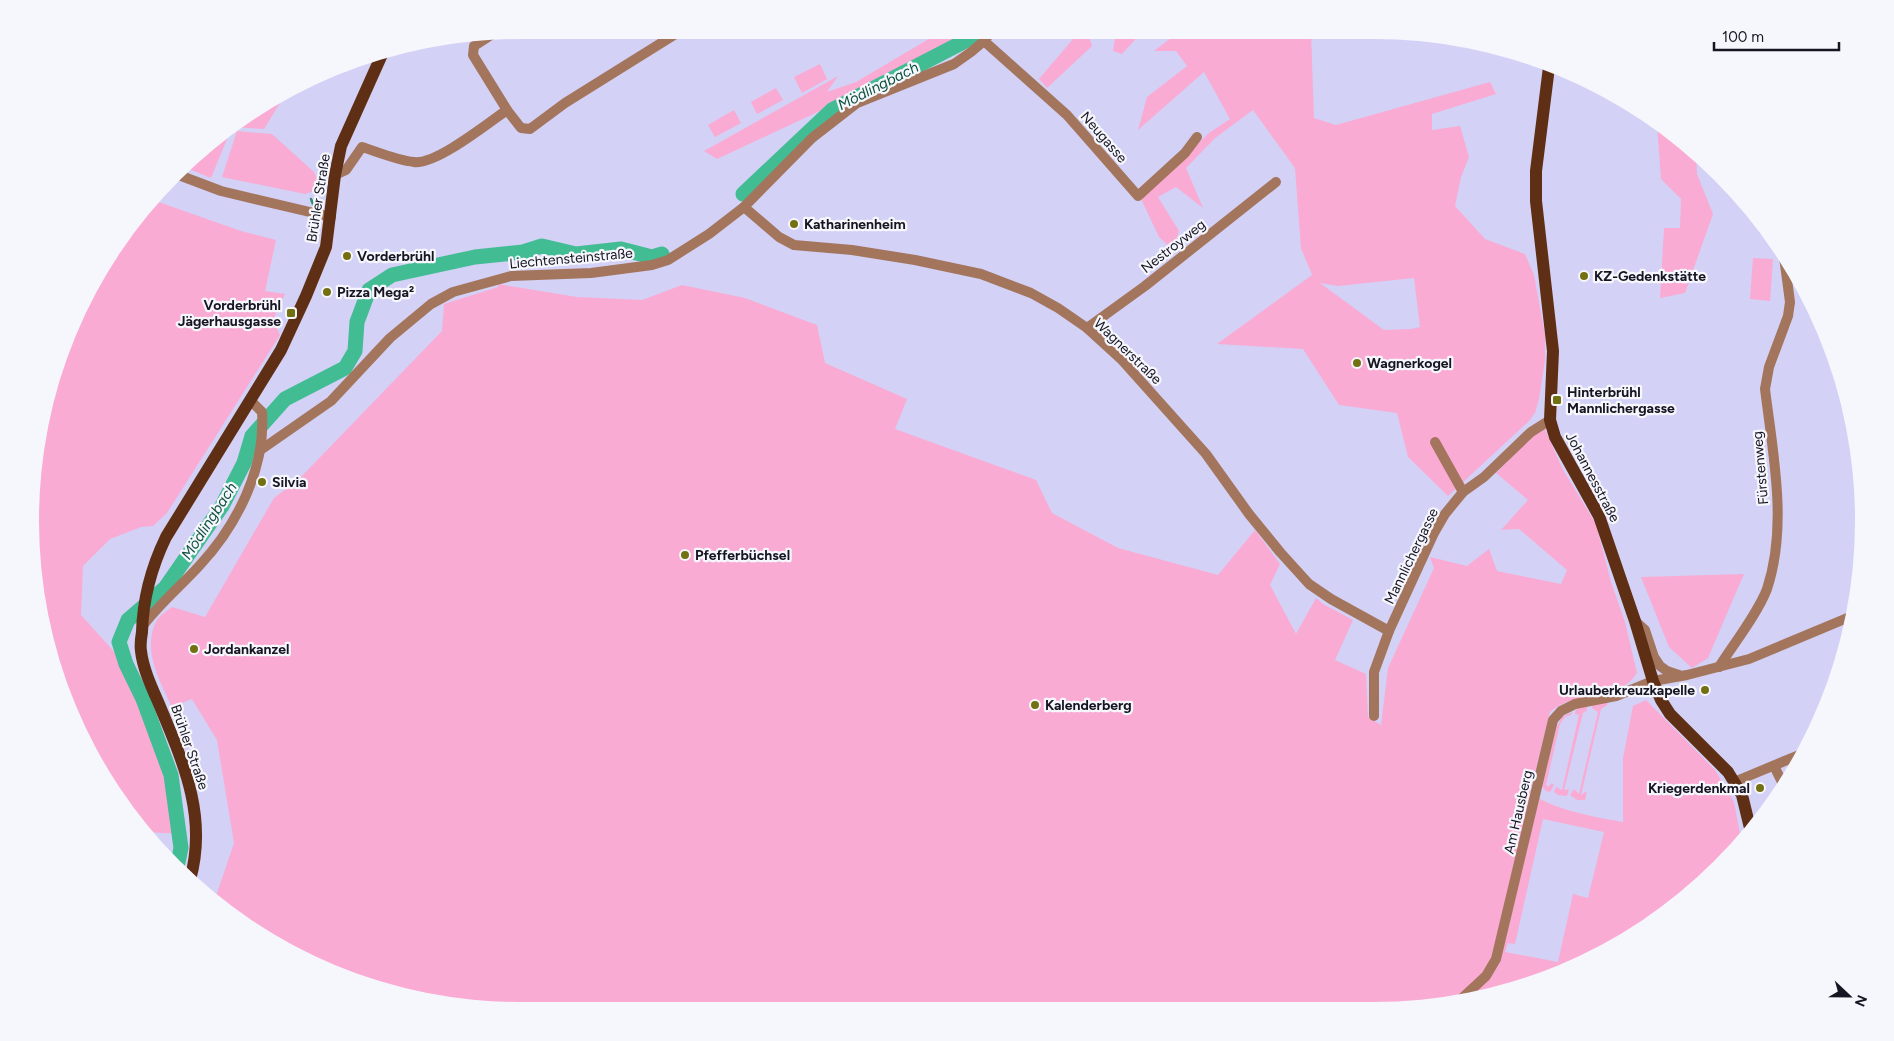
<svg xmlns="http://www.w3.org/2000/svg" width="1894" height="1041" font-family="Figtree,sans-serif">
<rect width="100%" height="100%" fill="#d3d1f6"/>
<g fill="#faabd4" fill-rule="evenodd">
<path d="M 944,30 L 982,31 L 966,49 L 837,103 L 717,159 L 704,151 L 838,76 L 827,92 L 856,82 Z"/>
<path d="M 1071,31 L 1087,31 L 1092,46 L 1047,88 L 1039,79 L 1073,39 Z"/>
<path d="M 1116,31 L 1143,31 L 1122,54 L 1113,51 Z"/>
<path d="M 1180,31 L 1311,31 L 1314,118 L 1336,125 L 1490,82 L 1496,94 L 1432,114 L 1432,130 L 1460,126 L 1469,157 L 1461,177 L 1455,206 L 1485,239 L 1525,254 L 1534,275 L 1545,335 L 1545,360 L 1539,399 L 1535,413 L 1529,421 L 1448,496 L 1408,457 L 1397,413 L 1339,405 L 1303,349 L 1217,344 L 1312,275 L 1301,248 L 1295,168 L 1253,110 L 1215,138 L 1186,168 L 1203,208 L 1176,187 L 1158,197 L 1179,231 L 1173,250 L 1159,237 L 1141,199 L 1209,133 L 1230,119 L 1204,72 L 1138,130 L 1147,97 L 1187,66 L 1176,51 L 1154,51 ZM 1414,278 L 1420,327 L 1411,329 L 1384,330 L 1320,283 L 1338,286 Z"/>
<path d="M 820,64 L 827,79 L 802,93 L 794,77 Z"/>
<path d="M 776,88 L 783,100 L 757,114 L 751,102 Z"/>
<path d="M 288,90 L 264,129 L 232,127 L 211,178 L 184,167 C 216,137 248,108 288,90 Z"/>
<path d="M 734,110 L 741,123 L 715,137 L 708,125 Z"/>
<path d="M 1657,123 L 1696,151 L 1697,174 L 1713,214 L 1685,293 L 1660,298 L 1664,228 L 1680,228 L 1681,199 L 1661,179 Z"/>
<path d="M 237,131 L 272,134 L 314,172 L 321,189 L 305,194 L 222,177 Z"/>
<path d="M 150,199 L 241,231 L 276,240 L 265,291 L 285,294 L 273,320 L 280,335 L 167,513 L 153,526 L 141,527 L 110,539 L 83,566 L 81,615 L 137,677 L 176,780 L 185,834 L 143,832 L 113,793 L 67,708 L 47,647 L 31,553 L 31,488 L 47,394 L 67,333 L 113,248 Z"/>
<path d="M 1753,258 L 1773,259 L 1770,301 L 1750,299 Z"/>
<path d="M 498,284 L 577,297 L 642,300 L 682,285 L 745,298 L 817,325 L 825,363 L 907,399 L 895,429 L 1036,480 L 1052,513 L 1118,548 L 1218,575 L 1255,530 L 1280,564 L 1270,585 L 1296,634 L 1316,598 L 1323,604 L 1353,620 L 1335,660 L 1366,674 L 1368,717 L 1381,725 L 1388,668 L 1434,568 L 1430,557 L 1467,566 L 1489,549 L 1497,571 L 1561,584 L 1567,570 L 1519,529 L 1501,530 L 1528,500 L 1496,473 L 1533,435 L 1545,429 L 1562,468 L 1596,524 L 1611,582 L 1625,622 L 1637,673 C 1620,702 1576,689 1550,712 L 1530,793 C 1554,810 1594,817 1623,822 L 1623,758 L 1633,706 L 1646,700 L 1715,770 L 1734,802 L 1742,844 L 1646,928 L 1531,985 L 1437,1007 L 489,1010 L 393,994 L 276,945 L 222,909 L 214,902 L 234,843 L 217,740 L 192,699 L 172,707 C 160,682 141,648 157,620 C 160,615 167,611 172,607 L 205,617 L 274,498 L 299,479 L 442,331 L 444,304 L 498,287 ZM 1543,819 L 1604,832 L 1588,898 L 1573,894 L 1558,962 L 1505,952 L 1508,943 L 1515,944 Z"/>
<path d="M 1744,574 L 1708,658 L 1692,668 L 1669,647 L 1641,577 Z"/>
<path d="M 1608,702 L 1607,705 L 1601,709 L 1581,795 L 1587,791 L 1585,800 L 1577,800 L 1570,795 L 1574,789 L 1579,794 L 1598,712 L 1592,708 L 1593,704 Z"/>
<path d="M 1587,706 L 1587,710 L 1583,713 L 1564,790 L 1569,789 L 1567,796 L 1558,795 L 1554,792 L 1556,787 L 1562,790 L 1579,715 L 1575,714 C 1576,706 1581,707 1587,706 Z"/>
<path d="M 1572,712 L 1571,715 L 1565,717 L 1560,724 L 1546,785 L 1548,787 L 1552,783 L 1554,785 L 1550,792 L 1546,791 L 1542,786 L 1557,726 L 1562,717 Z"/>
</g>
<g fill="none" stroke-linecap="round" stroke-linejoin="round">
<path stroke="#358a71" stroke-width="2.5" d="M 311,199 L 315,209"/>
<g stroke="#42bc93" stroke-width="15">
<path d="M 743,194 L 832,110 L 969,39 L 976,31"/>
<path d="M 177,867 L 181,848 L 171,775 L 143,699 L 126,664 L 119,642 L 128,620 L 165,588 L 222,506 L 244,463 L 252,436 L 285,399 L 345,368 L 355,351 L 357,322 L 369,290 L 392,275 L 475,257 L 523,252 L 542,246 L 576,254 L 621,249 L 652,257 L 662,254"/>
</g>
<g stroke="#a4755d" stroke-width="10">
<path d="M 494,33 L 474,46 L 473,55 L 507,110 L 521,128 L 530,129 L 565,103 L 682,30"/>
<path d="M 984,41 L 1067,115 L 1138,196 L 1185,153 L 1197,137"/>
<path d="M 176,174 L 221,191 L 331,217"/>
<path d="M 335,175 L 346,170 L 362,147 C 378,152 396,160 414,162 C 436,165 488,123 507,110"/>
<path d="M 744,207 L 779,237 L 794,245 L 852,250 L 915,260 L 981,274 L 1031,293 L 1058,308 L 1087,328 L 1121,359 L 1206,454 L 1249,514 L 1280,552 L 1309,584 L 1331,599 L 1389,631"/>
<path d="M 1087,328 L 1145,286 L 1276,182"/>
<path d="M 1435,442 L 1463,492"/>
<path d="M 262,449 L 331,401 L 390,338 L 431,304 L 453,292 L 511,276 L 591,273 L 652,265 L 668,260 L 709,234 L 744,207 L 812,138 L 857,103 L 954,64 L 971,52 L 984,41 L 992,31"/>
<path d="M 1635,621 L 1645,630 L 1654,657 L 1660,666 L 1667,671 L 1679,675"/>
<path d="M 142,627 C 159,604 181,586 200,565 C 237,525 266,468 262,412 L 251,401"/>
<path d="M 1719,667 C 1733,645 1758,613 1767,589 C 1788,526 1773,454 1765,389 L 1769,367 L 1788,316 L 1790,302 L 1784,257"/>
<path d="M 1374,716 L 1374,672 L 1389,631 L 1434,533 L 1445,514 L 1463,492 L 1484,477 L 1531,432 L 1550,420"/>
<path d="M 1774,766 L 1784,786"/>
<path d="M 1734,782 L 1804,753"/>
<path d="M 1775,798 L 1783,785"/>
<path d="M 1458,1002 L 1486,976 L 1496,959 L 1553,720 L 1561,711 L 1575,704 L 1616,696 L 1653,681 L 1687,675 L 1749,659 L 1852,616"/>
</g>
<g stroke="#5f2f15" stroke-width="12">
<path d="M 1549,67 L 1536,171 L 1536,201 L 1553,351 L 1550,420 L 1555,437 L 1599,516 L 1635,621 L 1653,681 L 1661,700 L 1670,714 L 1728,772 L 1742,795 L 1751,832"/>
<path d="M 190,880 C 208,816 183,762 159,704 C 152,688 143,669 141,651 C 140,645 141,638 142,632 C 143,597 151,568 166,537 L 281,350 L 306,296 L 326,247 L 335,175 L 341,146 L 384,50"/>
</g>
</g>
<g fill="#737012" stroke="#f6f6fd" stroke-width="2">
<circle cx="794" cy="224" r="5"/>
<circle cx="347" cy="256" r="5"/>
<circle cx="1584" cy="276" r="5"/>
<circle cx="327" cy="292" r="5"/>
<rect x="286" y="308" width="10" height="10" rx="2.5"/>
<circle cx="1357" cy="363" r="5"/>
<rect x="1552" y="395" width="10" height="10" rx="2.5"/>
<circle cx="262" cy="482" r="5"/>
<circle cx="685" cy="555" r="5"/>
<circle cx="194" cy="649" r="5"/>
<circle cx="1705" cy="690" r="5"/>
<circle cx="1035" cy="705" r="5"/>
<circle cx="1760" cy="788" r="5"/>
</g>
<g text-anchor="middle" stroke-width="4.5" stroke-linejoin="round" paint-order="stroke">
<g font-size="14" fill="#161521" stroke="#f6f6fd">
<text transform="translate(1104 137) rotate(49)" y="5">Neugasse</text>
<text transform="translate(318 198) rotate(-81)" y="5">Brühler Straße</text>
<text transform="translate(1173 246) rotate(-38)" y="5">Nestroyweg</text>
<text transform="translate(571 258) rotate(-5)" y="5">Liechtensteinstraße</text>
<text transform="translate(1128 351) rotate(44)" y="5">Wagnerstraße</text>
<text transform="translate(1760 468) rotate(-95)" y="5">Fürstenweg</text>
<text transform="translate(1593 477) rotate(62)" y="5">Johannesstraße</text>
<text transform="translate(1411 556) rotate(-64)" y="5">Mannlichergasse</text>
<text transform="translate(190 747) rotate(71)" y="5">Brühler Straße</text>
<text transform="translate(1518 812) rotate(-77)" y="5">Am Hausberg</text>
</g>
<g font-size="14" font-weight="bold" fill="#161521" stroke="#f6f6fd" text-anchor="start">
<text x="804" y="229">Katharinenheim</text>
<text x="357" y="261">Vorderbrühl</text>
<text x="1594" y="281">KZ-Gedenkstätte</text>
<text x="337" y="297">Pizza Mega²</text>
<text x="281" y="310" text-anchor="end">Vorderbrühl<tspan x="281" dy="16">Jägerhausgasse</tspan></text>
<text x="1367" y="368">Wagnerkogel</text>
<text x="1567" y="397">Hinterbrühl<tspan x="1567" dy="16">Mannlichergasse</tspan></text>
<text x="272" y="487">Silvia</text>
<text x="695" y="560">Pfefferbüchsel</text>
<text x="204" y="654">Jordankanzel</text>
<text x="1695" y="695" text-anchor="end">Urlauberkreuzkapelle</text>
<text x="1045" y="710">Kalenderberg</text>
<text x="1750" y="793" text-anchor="end">Kriegerdenkmal</text>
</g>
<g font-size="15" font-style="italic" fill="#0d513c" stroke="#f6f6fd">
<text transform="translate(878 86) rotate(-27)" y="5">Mödlingbach</text>
<text transform="translate(209 521) rotate(-57)" y="5">Mödlingbach</text>
</g>
</g>
<path d="M0 0H1894V1041H0ZM520 39H1374A481 481 0 0 1 1855 520V521A481 481 0 0 1 1374 1002H520A481 481 0 0 1 39 521V520A481 481 0 0 1 520 39Z" fill="#f6f6fd" fill-rule="evenodd"/>
<g transform="translate(1849 996) rotate(112)" stroke="#f6f6fd" stroke-width="4" paint-order="stroke">
<path d="M0-4L9 19L0 12L-9 19Z" fill="#161521"/>
<text y="-8" font-size="14" font-weight="bold" text-anchor="middle" fill="#161521">N</text>
</g>
<path d="M1714 42v8h125v-8" fill="none" stroke="#161521" stroke-width="2.5"/>
<text x="1722" y="42" font-size="15" fill="#161521" stroke="#f6f6fd" stroke-width="4" paint-order="stroke">100 m</text>
</svg>
